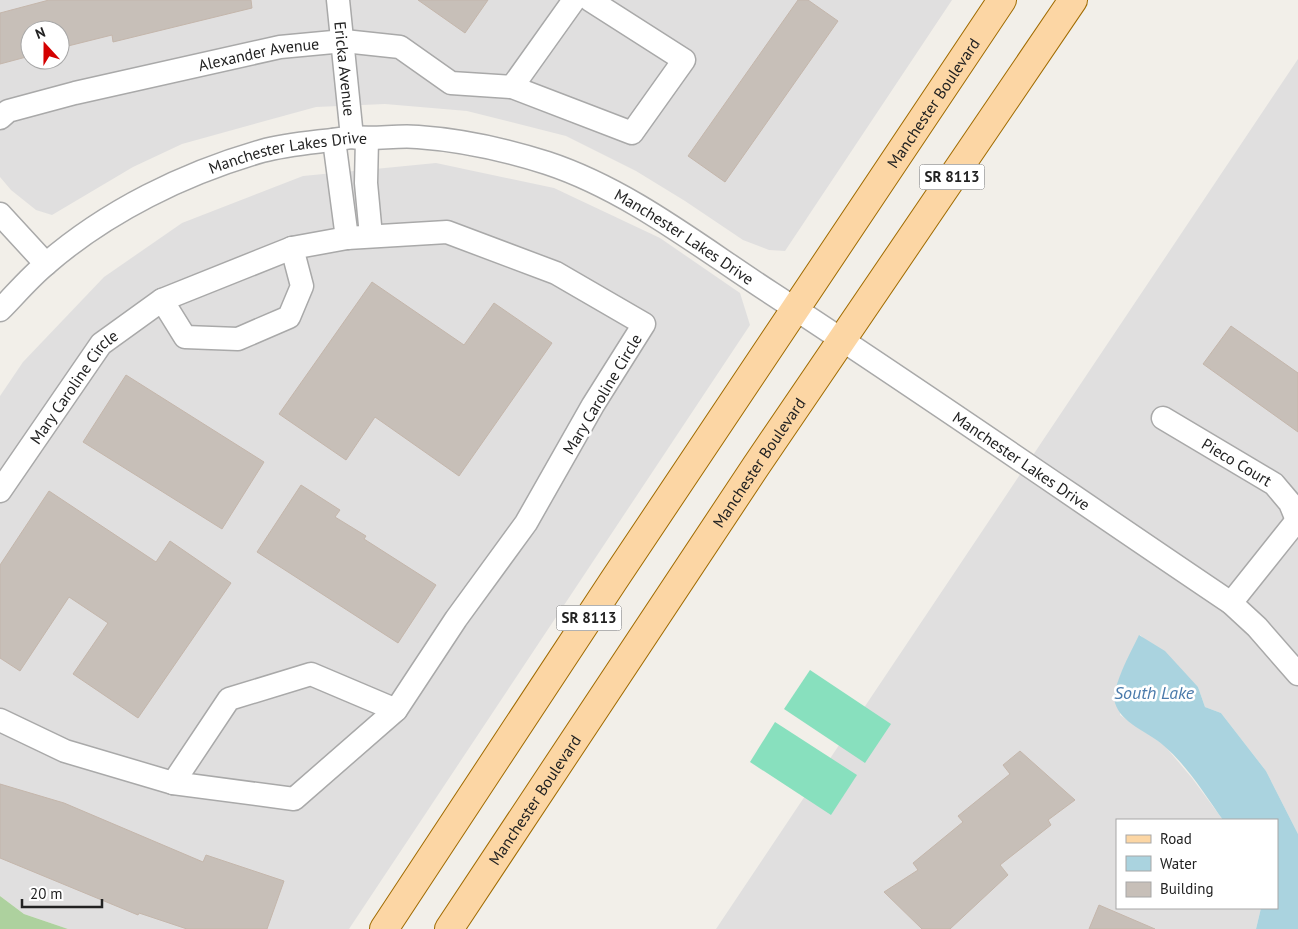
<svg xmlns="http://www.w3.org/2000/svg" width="1298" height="929" font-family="'PT Sans',sans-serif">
<rect width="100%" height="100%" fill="#f2efe9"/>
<g fill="#e0dfdf" fill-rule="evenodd">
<path d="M 0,0 L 952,0 L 785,251 L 769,250 L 743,240 L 685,201 L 636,171 L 566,136 L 467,111 L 385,104 L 316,107 L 182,144 L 133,167 L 52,215 L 36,210 L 11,190 L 0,177 ZM 30,30 L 60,30 L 60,60 L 30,60 Z"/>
<path d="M 1298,59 L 1298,834 L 1266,771 L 1221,713 L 1205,707 L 1198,687 L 1140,635 L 1120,676 L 1120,715 L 1164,745 L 1192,778 L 1223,820 L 1117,820 L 1117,908 L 1261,908 L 1256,929 L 716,929 Z"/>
<path d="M 436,163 L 554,188 L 660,238 L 740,293 L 750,325 L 349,929 L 68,929 L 24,914 L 0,896 L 0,396 L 23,362 L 104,277 L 182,223 L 303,176 Z"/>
</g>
<path fill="#add19e" d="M 0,896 L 24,914 L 68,929 L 0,929 Z"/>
<g fill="#88e0be">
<path d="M 810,670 L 891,724 L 865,763 L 784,709 Z"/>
<path d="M 775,722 L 857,775 L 831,815 L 750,762 Z"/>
</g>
<path fill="#aad3df" d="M 1139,635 L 1165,651 L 1198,687 L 1205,707 L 1221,713 L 1266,771 L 1298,834 L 1298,929 L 1256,929 L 1261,908 L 1277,908 L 1277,820 L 1223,820 C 1205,795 1187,765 1163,745 C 1148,732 1121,723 1115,703 C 1111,687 1132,650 1139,635 Z"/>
<g fill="#c7bfb8" stroke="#c4b6ab">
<path d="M 49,0 L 251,0 L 252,8 L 113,42 L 112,35 L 60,48 L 60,30 L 30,30 L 30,56 L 0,64 L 0,13 Z"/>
<path d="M 418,0 L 488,0 L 465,33 Z"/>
<path d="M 798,0 L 808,0 L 838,21 L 725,182 L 688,156 Z"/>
<path d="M 372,282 L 464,345 L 494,303 L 552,343 L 459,476 L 375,417 L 346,460 L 279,414 Z"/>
<path d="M 1231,326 L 1298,373 L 1298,432 L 1203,364 Z"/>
<path d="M 126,375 L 264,462 L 222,529 L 83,442 Z"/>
<path d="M 301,485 L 340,510 L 335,517 L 366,536 L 364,539 L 436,585 L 398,643 L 257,552 Z"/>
<path d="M 49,491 L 156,562 L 170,541 L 231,583 L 138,718 L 73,674 L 108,623 L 69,597 L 20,671 L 0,658 L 0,565 Z"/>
<path d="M 1020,751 L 1075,800 L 1048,820 L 1051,825 L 1000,865 L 1008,875 L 950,929 L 922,929 L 884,892 L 918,870 L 913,863 L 963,822 L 958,816 L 1010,774 L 1003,765 Z"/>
<path d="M 0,784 L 64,803 L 203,862 L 206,855 L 284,881 L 267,929 L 187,929 L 139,913 L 138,915 L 0,858 Z"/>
<path d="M 1099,905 L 1155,929 L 1089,929 Z"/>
</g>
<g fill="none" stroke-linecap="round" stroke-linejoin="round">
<g stroke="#a9a9a9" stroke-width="25">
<g id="minor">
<path id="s1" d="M 338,0 L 352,137"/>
<path d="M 512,87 L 574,0"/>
<path id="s2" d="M 0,118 L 8,111 L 75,93 L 280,47 L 344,41 L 400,47 L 451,83 L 512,87 L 632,133 L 684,60 L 590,0"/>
<path d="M 367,139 L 366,183 L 371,236"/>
<path d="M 334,140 L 347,238"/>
<path d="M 0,214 L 46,264"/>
<path d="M 162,300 L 292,248 L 347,238 L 447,232 L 556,273 L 644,324 L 593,405 L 526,523 L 456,619 L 396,710 L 294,799 L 173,783"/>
<path id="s3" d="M 0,310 C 15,295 29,278 46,264 C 107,211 185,173 262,151 C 291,143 323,142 352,137 C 374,140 396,135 418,137 C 461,140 506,150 547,163 C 629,190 700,247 771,293 C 926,394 1078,500 1231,603 L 1257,627 L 1298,674"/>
<path id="s4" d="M 1163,418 L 1274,484 L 1290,503 L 1297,520"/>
<path id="s5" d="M 0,491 L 101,344 L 162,300 L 185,337 L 238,339 L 289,317 L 302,286 L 292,248"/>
<path d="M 1231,603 L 1298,519"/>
<path d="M 0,720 L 65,751 L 173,783 L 229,699 L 311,674 L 396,710"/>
</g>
</g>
<g stroke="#a06b00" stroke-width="30">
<g id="primary">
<path id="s6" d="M 384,929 L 614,580 L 1002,0"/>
<path id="s7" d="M 449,929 L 756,466 L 1073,0"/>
</g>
</g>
<use href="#minor" stroke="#fff" stroke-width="22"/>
<use href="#primary" stroke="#fcd6a4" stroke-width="28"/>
</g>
<g text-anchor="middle" stroke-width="5" stroke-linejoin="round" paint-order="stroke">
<g fill="#fff" stroke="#646464" stroke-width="1">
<rect x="919.5" y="164.5" width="65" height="25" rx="4"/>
<rect x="556.5" y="605.5" width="65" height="25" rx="4"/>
</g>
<g font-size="15" font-weight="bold" fill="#222">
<text x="952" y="182">SR 8113</text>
<text x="589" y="623">SR 8113</text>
</g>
<g font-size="16" fill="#222" stroke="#fff">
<text dy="6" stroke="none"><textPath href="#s2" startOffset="268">Alexander Avenue</textPath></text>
<text dy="6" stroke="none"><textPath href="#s1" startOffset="69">Ericka Avenue</textPath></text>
<text dy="6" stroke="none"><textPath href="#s6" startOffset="992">Manchester Boulevard</textPath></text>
<text dy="6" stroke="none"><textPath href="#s3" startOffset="336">Manchester Lakes Drive</textPath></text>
<text dy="6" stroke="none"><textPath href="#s3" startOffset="756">Manchester Lakes Drive</textPath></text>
<text dy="6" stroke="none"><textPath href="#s5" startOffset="128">Mary Caroline Circle</textPath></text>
<text transform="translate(602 394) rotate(-59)" y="6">Mary Caroline Circle</text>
<text dy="6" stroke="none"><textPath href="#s3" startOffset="1161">Manchester Lakes Drive</textPath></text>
<text dy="6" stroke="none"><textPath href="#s4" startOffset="86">Pieco Court</textPath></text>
<text dy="6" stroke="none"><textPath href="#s7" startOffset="560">Manchester Boulevard</textPath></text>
<text dy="6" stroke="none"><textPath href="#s7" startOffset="155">Manchester Boulevard</textPath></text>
</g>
<g font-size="18" font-style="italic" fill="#4a7aab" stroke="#fff">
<text x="1154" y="699">South Lake</text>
</g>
</g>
<rect x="1116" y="819" width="162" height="90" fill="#ffffff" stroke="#a7a7a7"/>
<rect x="1126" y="835" width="25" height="8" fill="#fcd6a4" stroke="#a7a7a7"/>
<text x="1160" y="844" font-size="15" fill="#222222">Road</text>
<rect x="1126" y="856" width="25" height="15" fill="#aad3df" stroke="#a7a7a7"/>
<text x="1160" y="869" font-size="15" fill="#222222">Water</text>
<rect x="1126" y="882" width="25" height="15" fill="#c7bfb8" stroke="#a7a7a7"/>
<text x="1160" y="894" font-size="15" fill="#222222">Building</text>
<g transform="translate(45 45) rotate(339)"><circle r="24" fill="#ffffff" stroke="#a7a7a7"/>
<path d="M0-4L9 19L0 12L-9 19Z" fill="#d40000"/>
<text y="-8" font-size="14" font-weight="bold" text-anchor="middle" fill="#222222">N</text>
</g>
<path d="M22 899v8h80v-8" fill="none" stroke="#222222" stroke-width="2.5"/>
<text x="30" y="899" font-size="15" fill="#222222" stroke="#ffffff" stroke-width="4" paint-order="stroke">20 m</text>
</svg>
